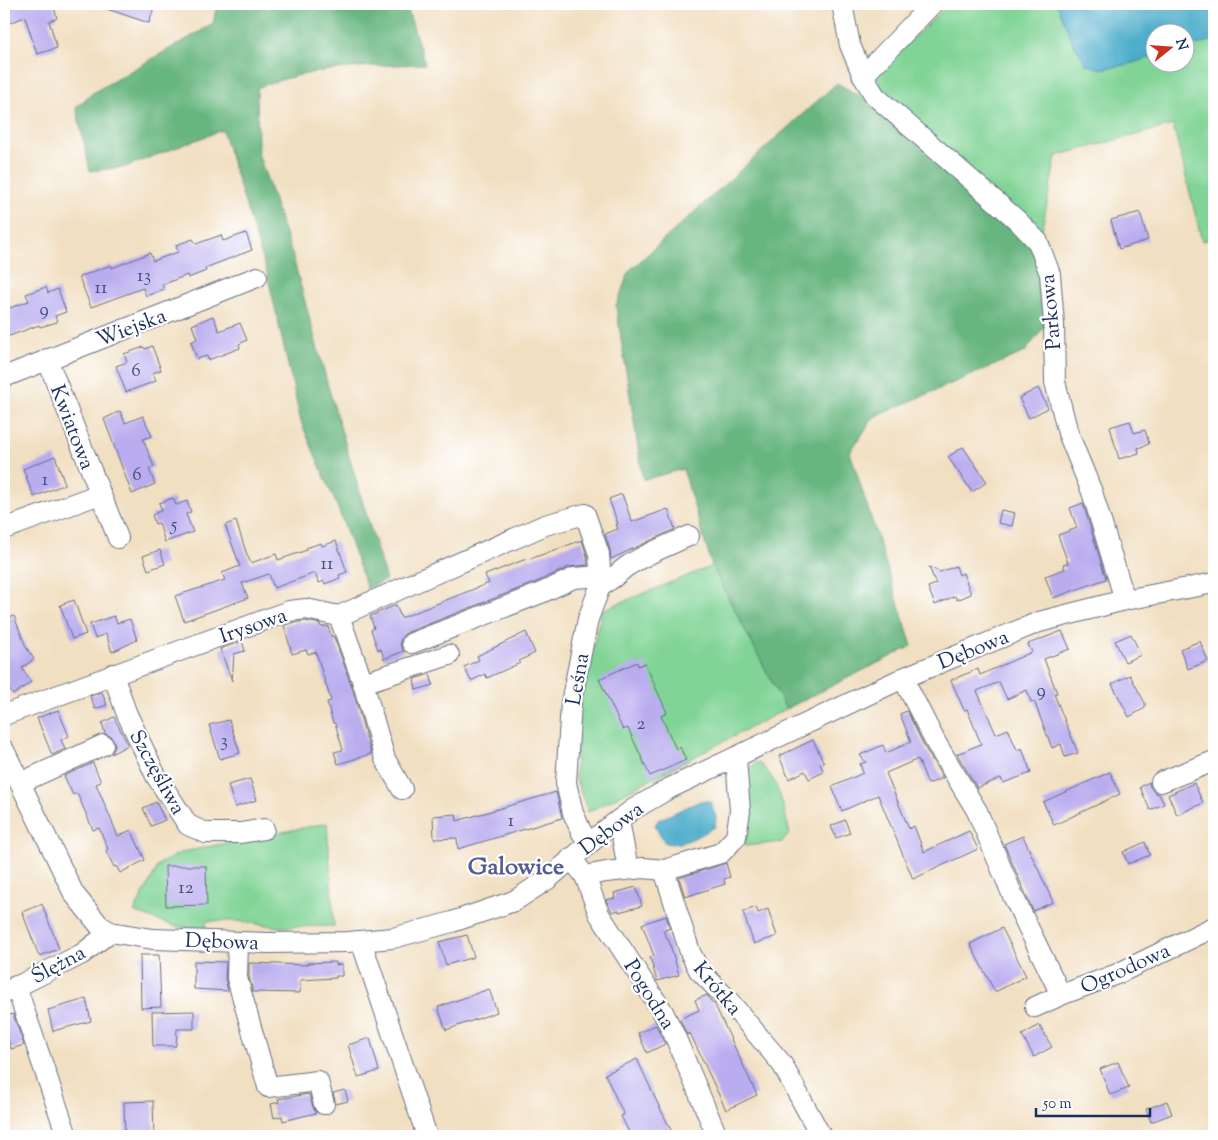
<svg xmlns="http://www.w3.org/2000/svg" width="1218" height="1140" font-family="'Sorts Mill Goudy',serif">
<rect width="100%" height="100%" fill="#fff"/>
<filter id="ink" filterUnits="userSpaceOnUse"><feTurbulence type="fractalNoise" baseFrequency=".02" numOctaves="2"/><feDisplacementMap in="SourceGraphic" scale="10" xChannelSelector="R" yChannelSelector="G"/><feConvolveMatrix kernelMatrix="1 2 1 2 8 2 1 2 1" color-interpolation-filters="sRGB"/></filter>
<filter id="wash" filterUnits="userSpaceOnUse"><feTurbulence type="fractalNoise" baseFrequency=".0096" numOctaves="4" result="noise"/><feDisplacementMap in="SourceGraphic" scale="20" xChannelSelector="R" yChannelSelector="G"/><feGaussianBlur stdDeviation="1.12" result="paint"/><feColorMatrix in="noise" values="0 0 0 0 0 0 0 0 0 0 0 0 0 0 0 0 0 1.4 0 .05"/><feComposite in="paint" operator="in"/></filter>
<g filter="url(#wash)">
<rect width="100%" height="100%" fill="#f1dfc1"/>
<g fill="#81d496" stroke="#4e827a" fill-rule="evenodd">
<path d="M 949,4 L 1214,4 L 1214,238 L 1202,241 L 1173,125 L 1056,156 L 1041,235 L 891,101 L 873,76 ZM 1156,32 L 1186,32 L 1186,62 L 1156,62 Z"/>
<path d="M 712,566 L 786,709 L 588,812 L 575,777 L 579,704 L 602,610 Z"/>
<path d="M 757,762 C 779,776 784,810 790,834 L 782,842 L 745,846 L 743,831 L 747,770 Z"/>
<path d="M 327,823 L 334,926 L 280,927 L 237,921 L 206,921 L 206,927 L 177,927 L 134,912 L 159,864 L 182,852 Z"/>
</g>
<g fill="#68b67f" stroke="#42726e">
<path d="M 217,4 L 406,4 L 425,64 C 369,66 310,67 257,88 L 258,153 L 292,254 L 328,386 L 386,580 L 367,588 L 337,506 L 301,422 L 267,273 L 222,130 L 125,167 L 90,171 L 76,107 L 94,92 L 213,24 Z"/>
<path d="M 837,83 L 876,105 L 1035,248 L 1048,322 L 1025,352 L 874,417 L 850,452 L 912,646 L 786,709 L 712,566 L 683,469 L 643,480 L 616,306 L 629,271 Z"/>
</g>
<g fill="#4bacca" stroke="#336e94">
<path d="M 1057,4 L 1214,4 L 1214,40 L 1186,48 L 1186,32 L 1156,32 L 1155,56 L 1126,65 L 1100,69 L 1086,64 L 1073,43 Z"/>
<path d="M 700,801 L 710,801 L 716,817 L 715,827 C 700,835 682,847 665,843 L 655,825 L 658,820 Z"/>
</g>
<g id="blocks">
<g fill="#baadef">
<path d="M 4,4 L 53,4 L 57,18 L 49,21 L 57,48 L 37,54 L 25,17 L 4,25 Z"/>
<path d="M 99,4 L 145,4 L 154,7 L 149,23 L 98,6 Z"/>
<path d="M 1140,212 L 1148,240 L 1119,249 L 1111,220 Z"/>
<path d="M 246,233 L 252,250 L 205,268 L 206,271 L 188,278 L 187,275 L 162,285 L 164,289 L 146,296 L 143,288 L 91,307 L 79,277 L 111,265 L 112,268 L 150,253 L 153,261 L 178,252 L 176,245 L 193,239 L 196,244 L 221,235 L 223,241 Z"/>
<path d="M 46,287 L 48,293 L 58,289 L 66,312 L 55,316 L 57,322 L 40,327 L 39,325 L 4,338 L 4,310 L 29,301 L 26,294 Z"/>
<path d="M 213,316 L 219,331 L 240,323 L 247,340 L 239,344 L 240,348 L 208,360 L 207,356 L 197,359 L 191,342 L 197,339 L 192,325 Z"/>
<path d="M 152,346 L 161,370 L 153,373 L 156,381 L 126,392 L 116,366 L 127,362 L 124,354 L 144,347 L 145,349 Z"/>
<path d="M 1038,388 L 1048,408 L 1029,418 L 1019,398 Z"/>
<path d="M 120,411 L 125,423 L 143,416 L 152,436 L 143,439 L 154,467 L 149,469 L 155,484 L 132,494 L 104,419 Z"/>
<path d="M 1130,421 L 1134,433 L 1145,430 L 1149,444 L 1138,448 L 1139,453 L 1119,459 L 1110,427 Z"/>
<path d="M 963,447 L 987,482 L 972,492 L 948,457 Z"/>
<path d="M 55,456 L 65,484 L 34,497 L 23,469 Z"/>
<path d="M 622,494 L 632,522 L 668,509 L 675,529 L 611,559 L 610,550 L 605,534 L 618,529 L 616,524 L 618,524 L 609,499 Z"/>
<path d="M 173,498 L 176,505 L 187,501 L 191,512 L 186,514 L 193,532 L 165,542 L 159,523 L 155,524 L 152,515 L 162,510 L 159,503 Z"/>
<path d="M 1083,503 L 1106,579 L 1053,598 L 1045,576 L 1065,569 L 1063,564 L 1068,563 L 1058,535 L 1077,528 L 1070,508 Z"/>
<path d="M 1001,510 L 1015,513 L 1012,526 L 998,523 Z"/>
<path d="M 236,521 L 247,555 L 251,563 L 276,554 L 278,560 L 307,550 L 306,548 L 321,543 L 322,546 L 336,541 L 347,572 L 339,575 L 340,578 L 325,584 L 324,581 L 319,583 L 315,573 L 274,588 L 269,574 L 242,583 L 248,598 L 184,621 L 175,596 L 225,580 L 222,573 L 240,566 L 225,525 Z"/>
<path d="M 582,540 L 587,556 L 588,565 L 569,567 L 536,582 L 408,632 L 403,635 L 400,641 L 401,647 L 404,651 L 384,659 L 381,649 L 378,650 L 371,630 L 374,628 L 370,616 L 396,605 L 401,618 L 489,583 L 485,575 L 529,558 L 530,559 Z"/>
<path d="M 160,550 L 165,564 L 148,570 L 143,556 Z"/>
<path d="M 956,566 L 959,575 L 963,573 L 971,594 L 957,600 L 955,596 L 935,605 L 928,587 L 936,584 L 929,567 L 940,572 Z"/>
<path d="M 74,600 L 86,634 L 72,639 L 60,605 Z"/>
<path d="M 14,616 L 26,647 L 34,659 L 22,668 L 31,682 L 13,695 L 4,681 L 4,620 Z"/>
<path d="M 114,616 L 117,623 L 130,619 L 137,640 L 112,652 L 106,634 L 95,638 L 90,624 Z"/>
<path d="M 306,621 L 320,624 L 321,627 L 328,626 L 331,636 L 334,637 L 352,687 L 371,754 L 338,764 L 334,752 L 343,750 L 335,723 L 333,723 L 327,702 L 331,701 L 316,652 L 308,654 L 306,650 L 292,654 L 284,625 L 292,623 Z"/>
<path d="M 1062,631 L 1070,649 L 1044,659 L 1057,693 L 1054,694 L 1078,753 L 1065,757 L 1061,744 L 1052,748 L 1034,701 L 1031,702 L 1027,690 L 1007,699 L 999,682 L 977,691 L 996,734 L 1008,729 L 1017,750 L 1022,748 L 1031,773 L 1003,783 L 1001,778 L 977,788 L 957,754 L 981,744 L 967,709 L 964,710 L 951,680 L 978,669 L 980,675 L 1032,652 L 1028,644 Z"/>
<path d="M 526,632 L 535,653 L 519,661 L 520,663 L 487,678 L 485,674 L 471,681 L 464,667 L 479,660 L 477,656 Z"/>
<path d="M 1131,634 L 1141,655 L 1125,662 L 1115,641 Z"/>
<path d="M 242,641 L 245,651 L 234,654 L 232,681 L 220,649 Z"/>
<path d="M 1200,641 L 1208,661 L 1188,669 L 1180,649 Z"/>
<path d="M 637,662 L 638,666 L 645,663 L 667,713 L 661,716 L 676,749 L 680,747 L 686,760 L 650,776 L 628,728 L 623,730 L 599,679 Z"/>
<path d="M 430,674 L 433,685 L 416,690 L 414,679 Z"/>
<path d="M 1130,675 L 1145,703 L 1145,708 L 1129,717 L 1112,684 Z"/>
<path d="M 102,692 L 107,705 L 95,709 L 90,696 Z"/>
<path d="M 58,710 L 69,736 L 61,740 L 65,749 L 52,755 L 37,718 Z"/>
<path d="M 907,711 L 925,748 L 943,778 L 928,784 L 918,759 L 886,773 L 909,829 L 914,826 L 924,852 L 969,831 L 978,849 L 913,879 L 878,795 L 842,811 L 832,787 L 863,773 L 860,764 L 866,762 L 860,755 L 883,745 L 886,753 L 911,742 L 900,714 Z"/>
<path d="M 114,717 L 128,745 L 111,754 L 115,747 L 114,741 L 110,736 L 105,734 L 102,723 Z"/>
<path d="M 229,720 L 240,753 L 220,759 L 209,725 Z"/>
<path d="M 813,740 L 824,763 L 820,764 L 824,772 L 809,779 L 805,771 L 789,779 L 779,756 Z"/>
<path d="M 93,763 L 101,782 L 96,784 L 118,836 L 131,830 L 145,860 L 120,873 L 116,866 L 114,867 L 106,851 L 108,849 L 99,828 L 93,830 L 77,793 L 73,795 L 64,776 Z"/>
<path d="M 1110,772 L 1120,794 L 1054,825 L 1043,802 Z"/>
<path d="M 250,779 L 257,800 L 235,807 L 228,785 Z"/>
<path d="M 1149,782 L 1150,787 L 1154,792 L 1159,794 L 1164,804 L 1150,810 L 1140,787 Z"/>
<path d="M 1194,783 L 1203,803 L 1177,815 L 1168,795 Z"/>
<path d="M 556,792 L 562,818 L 458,849 L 457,838 L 434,839 L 433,816 L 456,814 L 457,821 Z"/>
<path d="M 156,802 L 165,820 L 151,826 L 143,808 Z"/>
<path d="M 845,820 L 850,833 L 836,838 L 831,826 Z"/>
<path d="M 1023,836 L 1053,902 L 1033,911 L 1004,844 Z"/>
<path d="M 1145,842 L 1150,855 L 1128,864 L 1123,852 Z"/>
<path d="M 726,863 L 730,877 L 724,879 L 725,884 L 685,897 L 679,878 Z"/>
<path d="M 165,866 L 206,866 L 207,905 L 166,906 Z"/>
<path d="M 636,887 L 642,906 L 619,912 L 619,910 L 612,912 L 606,900 L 615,898 L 614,893 Z"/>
<path d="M 42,904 L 59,949 L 39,956 L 22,912 Z"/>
<path d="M 756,907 L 758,913 L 768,909 L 777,936 L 754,944 L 743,912 Z"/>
<path d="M 666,916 L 670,928 L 663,931 L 669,941 L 679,975 L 657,981 L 650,957 L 654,956 L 642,924 Z"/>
<path d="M 1002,928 L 1026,976 L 995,992 L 970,944 Z"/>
<path d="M 467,935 L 474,957 L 446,965 L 439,942 Z"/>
<path d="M 140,955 L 159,955 L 161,1007 L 141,1008 Z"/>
<path d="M 194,961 L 226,962 L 225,978 L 228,991 L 194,989 Z"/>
<path d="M 336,962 L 336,965 L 342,964 L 342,976 L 336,976 L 336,978 L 300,980 L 300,993 L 253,992 L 249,977 L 249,963 L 307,965 L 307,963 Z"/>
<path d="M 489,989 L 497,1012 L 446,1030 L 438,1007 Z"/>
<path d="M 707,995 L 713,1004 L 714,1003 L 757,1095 L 726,1110 L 690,1033 L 687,1035 L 680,1019 L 699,1010 L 695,1000 Z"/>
<path d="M 86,999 L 91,1021 L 53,1031 L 48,1010 Z"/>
<path d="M 194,1011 L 194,1029 L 177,1029 L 176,1046 L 153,1046 L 152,1012 Z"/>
<path d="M 13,1014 L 24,1045 L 11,1049 L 4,1026 L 4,1017 Z"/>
<path d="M 656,1025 L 665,1044 L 647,1053 L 638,1033 Z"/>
<path d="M 1039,1025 L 1052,1047 L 1034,1057 L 1022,1035 Z"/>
<path d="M 370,1038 L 379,1071 L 358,1077 L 348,1045 Z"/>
<path d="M 637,1059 L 656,1100 L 674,1136 L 631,1136 L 621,1116 L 624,1115 L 605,1074 Z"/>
<path d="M 1118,1062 L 1129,1088 L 1110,1095 L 1100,1069 Z"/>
<path d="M 345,1090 L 348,1101 L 336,1104 L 333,1093 Z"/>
<path d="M 309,1094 L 313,1107 L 316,1113 L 283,1121 L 282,1116 L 274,1118 L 271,1104 L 279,1102 L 278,1099 Z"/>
<path d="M 153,1101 L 154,1136 L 125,1136 L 124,1102 Z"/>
<path d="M 1167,1101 L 1172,1114 L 1151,1122 L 1146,1109 Z"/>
</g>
</g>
</g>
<g filter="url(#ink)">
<use href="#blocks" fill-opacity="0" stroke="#666d81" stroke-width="1"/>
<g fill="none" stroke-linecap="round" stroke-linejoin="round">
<g stroke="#666d81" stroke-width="22">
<g id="minor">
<path d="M 842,4 L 850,45 L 863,76 L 875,96 L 1017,220 L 1038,242 L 1050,274 L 1054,324 L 1055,382 L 1068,433 L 1092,492 L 1125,600"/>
<path d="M 863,76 L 932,4"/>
<path d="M 47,359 L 118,538"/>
<path d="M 4,377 L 257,277"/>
<path d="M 4,529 L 100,494"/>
<path d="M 601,584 C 613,581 619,571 629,565 C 648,553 669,545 689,536"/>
<path d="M 339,616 L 363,683 L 385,759 L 402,789"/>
<path d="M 412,643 L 541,593 L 574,578 L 601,576"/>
<path d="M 113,674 L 126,712 L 156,776 L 188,825 L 206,833 L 241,833 L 264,829"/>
<path d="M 903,678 L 936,743 L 977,811 L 1013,896 L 1061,995"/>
<path d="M 363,683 L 449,655"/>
<path d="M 4,715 L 289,611 L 306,609 L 339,616 L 545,525 L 585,514 L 599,554 L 601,584 L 588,619 L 571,703 L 566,783 L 573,813 L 582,833 L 590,843"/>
<path d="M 4,750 L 74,894 L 99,925 L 110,932 L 153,939 L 269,943 L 348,942 L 393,938 L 452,922 L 514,901 L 548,879 L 604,831 L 632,810 L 670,788 L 903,678 L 1039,622 L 1125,600 L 1214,583"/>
<path d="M 1161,782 L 1214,761"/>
<path d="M 20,783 L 103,745"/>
<path d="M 619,820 L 628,869"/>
<path d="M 571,858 L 585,876 L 599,914 L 663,1012 L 674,1034 L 717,1136"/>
<path d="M 664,870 L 690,952 L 699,970 L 728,1000 L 782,1064 L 821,1136"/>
<path d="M 585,876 L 606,872 L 643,868 L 664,870 L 721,853 L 736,837 L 740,811 L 736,758"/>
<path d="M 361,941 L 427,1136"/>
<path d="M 238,943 L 237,978 L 268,1087 L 318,1081 L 324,1104"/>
<path d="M 16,986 L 67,1136"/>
<path d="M 4,993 L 82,954 L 110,932"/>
<path d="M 1035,1007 L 1061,995 L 1117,974 L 1214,927"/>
</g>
</g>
<use href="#minor" stroke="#fff" stroke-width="20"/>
</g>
</g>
<g text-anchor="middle" stroke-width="4.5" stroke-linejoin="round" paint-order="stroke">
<g font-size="19" fill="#434e82">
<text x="144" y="281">13</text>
<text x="101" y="293">11</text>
<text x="44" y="315">9</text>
<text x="136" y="376">6</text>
<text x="137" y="480">6</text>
<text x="45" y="485">1</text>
<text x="174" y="530">5</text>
<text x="327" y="569">11</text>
<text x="1041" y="696">9</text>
<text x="641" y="729">2</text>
<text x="224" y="746">3</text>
<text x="511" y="826">1</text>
<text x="186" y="893">12</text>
</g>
<g font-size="21" fill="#1b2f5e" stroke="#fff">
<text transform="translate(1050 312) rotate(-95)" y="7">Parkowa</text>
<text transform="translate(131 327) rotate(-21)" y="7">Wiejska</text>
<text transform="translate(73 427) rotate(69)" y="7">Kwiatowa</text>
<text transform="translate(253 625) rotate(-19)" y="7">Irysowa</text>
<text transform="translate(973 649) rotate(-22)" y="7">Dębowa</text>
<text transform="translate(577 679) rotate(-80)" y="7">Leśna</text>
<text transform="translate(158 772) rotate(61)" y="7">Szczęśliwa</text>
<text transform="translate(611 828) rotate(-37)" y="7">Dębowa</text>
<text transform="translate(222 941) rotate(2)" y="7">Dębowa</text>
<text transform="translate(58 964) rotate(-28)" y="7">Ślężna</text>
<text transform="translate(1125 968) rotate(-24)" y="7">Ogrodowa</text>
<text transform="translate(718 988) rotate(50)" y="7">Krótka</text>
<text transform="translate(650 994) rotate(58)" y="7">Pogodna</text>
</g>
<g font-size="24" font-weight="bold" fill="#535b91" stroke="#fff">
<text x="516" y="874">Galowice</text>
</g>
</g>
<rect width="1218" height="1140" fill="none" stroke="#fff" stroke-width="20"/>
<g transform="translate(1170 48) rotate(73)"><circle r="24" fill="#ffffff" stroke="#a4acbf"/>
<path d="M0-4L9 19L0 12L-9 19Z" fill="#c8321e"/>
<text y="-8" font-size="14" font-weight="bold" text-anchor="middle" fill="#1b2f5e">N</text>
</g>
<path d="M1036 1108v8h114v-8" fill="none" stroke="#1b2f5e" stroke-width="2.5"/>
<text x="1043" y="1108" font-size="15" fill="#1b2f5e" stroke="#ffffff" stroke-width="4" paint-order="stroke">50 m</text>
</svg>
